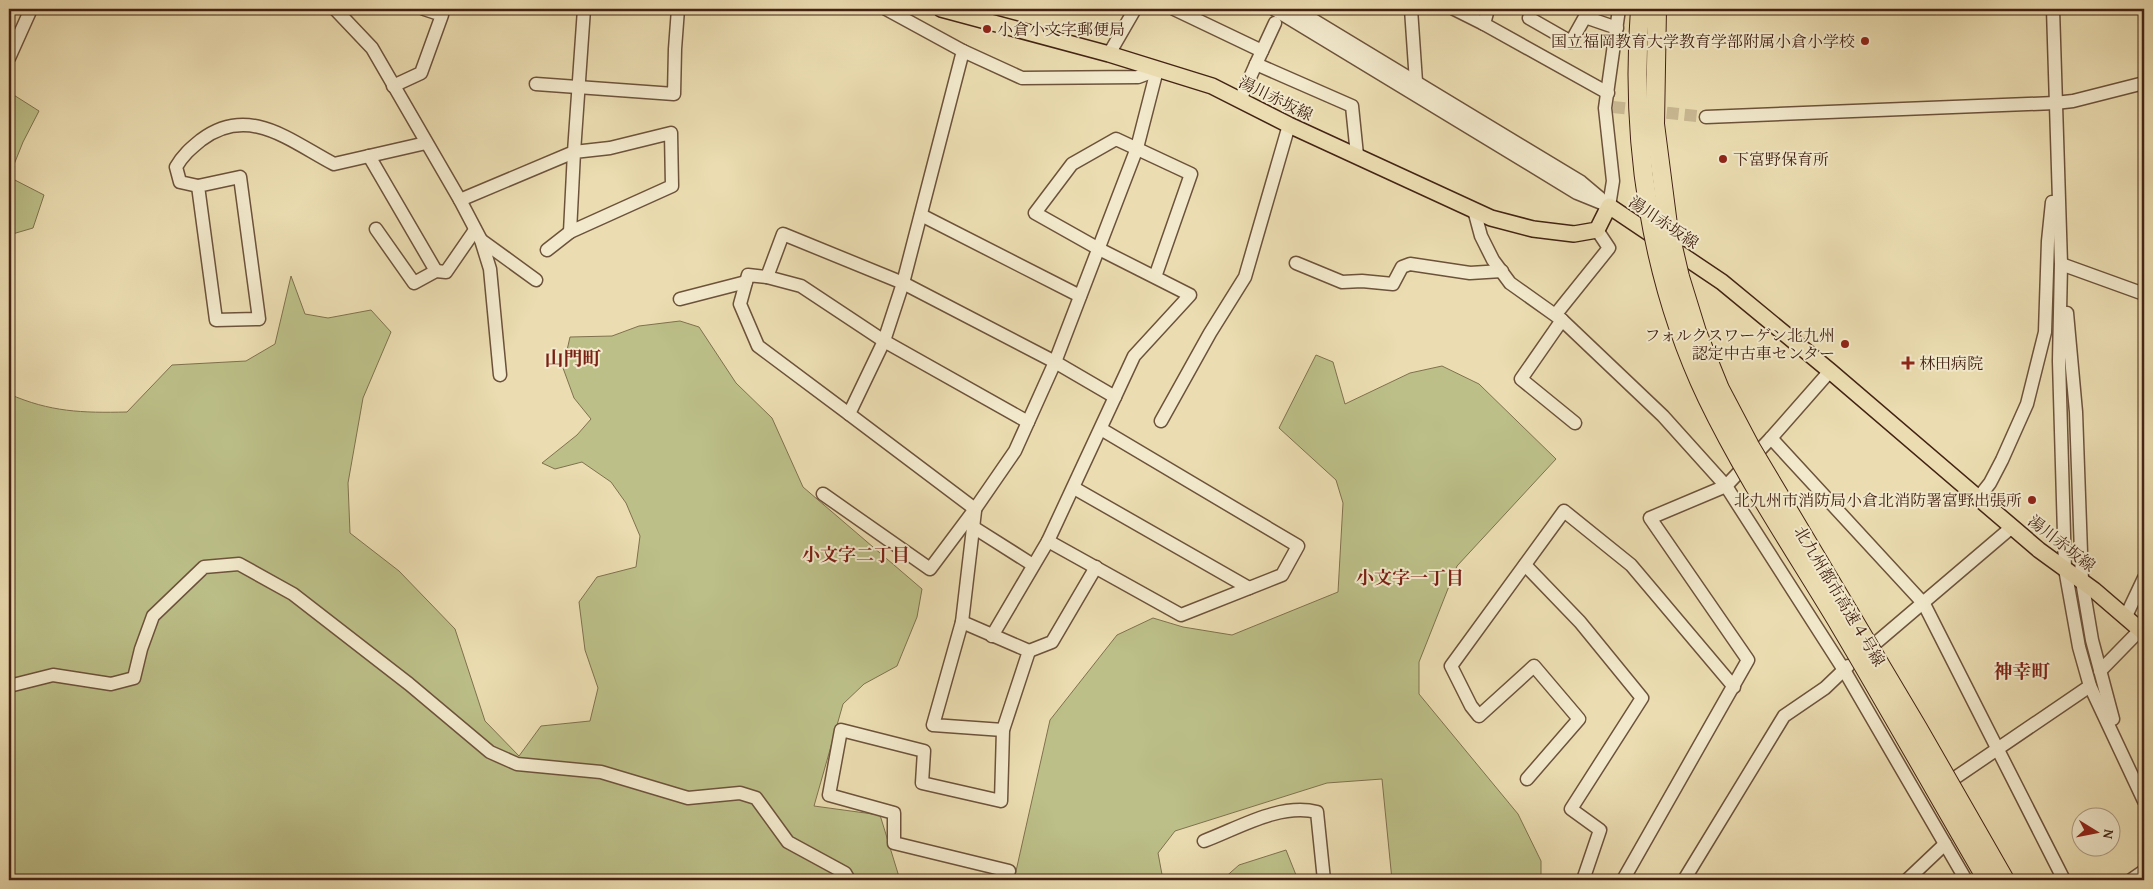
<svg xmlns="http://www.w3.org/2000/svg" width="2153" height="889" font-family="'Gentium Book Plus','Noto Serif JP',serif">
<rect width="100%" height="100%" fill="#ebddb1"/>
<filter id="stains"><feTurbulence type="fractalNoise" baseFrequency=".004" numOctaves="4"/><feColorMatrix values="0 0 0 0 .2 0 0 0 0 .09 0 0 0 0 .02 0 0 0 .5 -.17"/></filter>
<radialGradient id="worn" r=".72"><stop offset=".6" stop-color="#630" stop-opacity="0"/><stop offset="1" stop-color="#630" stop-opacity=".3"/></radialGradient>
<g fill="#bcbf88" stroke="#80714e">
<path d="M 9,92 L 39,111 L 23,142 L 9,177 L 44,195 L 33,228 L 9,235 Z"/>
<path d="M 291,276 L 305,314 L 328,318 L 371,310 L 391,332 L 363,398 L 348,483 L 350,533 L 399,571 L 455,629 L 485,721 L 519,756 L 541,726 L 590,721 L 598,688 L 585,650 L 579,602 L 597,577 L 636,567 L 640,536 L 626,503 L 611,482 L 582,462 L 555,469 L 542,463 L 577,435 L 591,419 L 574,398 L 563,368 L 570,337 L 612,336 L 639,326 L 680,321 L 699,327 L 736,383 L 772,418 L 803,487 L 922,589 L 917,617 L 897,666 L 864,684 L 843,704 L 814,806 L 880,815 L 900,880 L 9,880 L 9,394 C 50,412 82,413 127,412 L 172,365 L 246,361 L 275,344 Z"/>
<path d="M 1316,355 L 1333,362 L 1345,404 L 1410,373 L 1442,366 L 1479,384 L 1556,459 L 1457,566 L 1419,662 L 1419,694 L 1518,814 L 1541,861 L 1541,880 L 1392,880 L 1382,779 L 1327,783 L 1175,831 L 1158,853 L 1163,880 L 1014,880 L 1050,720 L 1117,635 L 1153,618 L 1183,627 L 1232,635 L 1338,592 L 1343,503 L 1336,480 L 1279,428 Z"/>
<path d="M 1286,850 L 1298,880 L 1222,880 L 1239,865 Z"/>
</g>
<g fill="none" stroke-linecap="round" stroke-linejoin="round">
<path stroke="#c9b892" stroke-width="12" stroke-dasharray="12 6" stroke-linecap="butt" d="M 1613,107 L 1706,117"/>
<g stroke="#6d523b" stroke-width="15">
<g id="minor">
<path d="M 335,9 L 372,48 L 460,200 L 481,240 L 490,269 L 500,375"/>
<path d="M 886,9 L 963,51 L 903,283 L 884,341 L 849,414 L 975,509"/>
<path d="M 1174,9 L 1262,51"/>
<path d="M 1274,9 L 1577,193 L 1609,206"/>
<path d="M 1295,9 L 1581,182 L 1600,198"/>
<path d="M 1411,9 L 1416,82"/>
<path d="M 1454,9 L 1484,24"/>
<path d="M 1488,9 L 1484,24 L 1608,93"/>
<path d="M 2053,9 L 2061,264 L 2059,361 L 2065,569 L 2079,647 L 2090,686 L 2144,801"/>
<path d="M 1529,18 L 1571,42 L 1585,17 L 1617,28"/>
<path d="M 984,21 L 989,9"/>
<path d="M 1275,23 L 1256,64 L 1352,106 L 1357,155"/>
<path d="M 963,51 L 1022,78 L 1138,77 L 1157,70"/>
<path d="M 1109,54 L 1135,9"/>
<path d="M 9,58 L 31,9"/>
<path d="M 536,84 L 674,94 L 675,49 L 678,9"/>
<path d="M 393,86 L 421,73 L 442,15 L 424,9"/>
<path d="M 1240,100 L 1256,64"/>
<path d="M 1706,117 L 2055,103 L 2073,101 L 2144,83"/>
<path d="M 671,133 L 672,186 L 570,232 L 574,152 L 610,148 Z"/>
<path d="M 369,156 L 436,271"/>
<path d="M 240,177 L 259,319 L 216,320 L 198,186 Z"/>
<path d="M 198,186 L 180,182 L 176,167 C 183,155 190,149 201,140 C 249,104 290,141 334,164 L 426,143"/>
<path d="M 460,200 L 574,152 L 584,9"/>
<path d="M 1609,206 L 1613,181 L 1605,108 L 1619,9"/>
<path d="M 1474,210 L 1481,236 L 1493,260 L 1510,283 L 1562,320 L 1663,416 L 1726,486 L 1844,670 L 1966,880"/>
<path d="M 921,215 L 1080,296"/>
<path d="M 376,229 L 414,283 L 436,271 L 446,272 L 475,230"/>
<path d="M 481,240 L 536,280"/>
<path d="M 547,250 L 570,232"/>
<path d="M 1296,263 L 1342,282 L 1362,281 L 1393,284 L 1402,267 L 1410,264 L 1470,273 L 1502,271"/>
<path d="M 2061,264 L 2144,294"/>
<path d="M 767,277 L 748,275 L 740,304 L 758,346 L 849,414"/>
<path d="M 680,299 L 746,282"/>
<path d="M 2067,313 L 2076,412 L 2082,581 L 2092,640 L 2113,719"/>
<path d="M 1556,314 L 1609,248 L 1597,230"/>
<path d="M 1562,320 L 1521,379 L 1575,423"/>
<path d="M 1161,421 L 1210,333 L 1245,277 L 1289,125"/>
<path d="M 1028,422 L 884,341 L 801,286 L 767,277 L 783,234 L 903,283 L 1055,362 L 1115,397"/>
<path d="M 1771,438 L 1924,604 L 2064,880"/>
<path d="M 1074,488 L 1249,588"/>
<path d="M 823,494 L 930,569 L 975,509 L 1015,451 L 1055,362 L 1137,148 L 1157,70"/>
<path d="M 1979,497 L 1990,483 L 2002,460 L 2027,404 L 2045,332 L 2048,241 L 2052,202"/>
<path d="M 975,511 L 962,622 L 933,725 L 1003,730"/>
<path d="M 973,527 L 1033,565"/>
<path d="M 1048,541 L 1181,615 L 1282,575 L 1298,546 L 1101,429"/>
<path d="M 1525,565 L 1580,622 L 1642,698 L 1571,809 L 1600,830 L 1583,880"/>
<path d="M 2126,616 L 2144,578"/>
<path d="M 962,622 L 1029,651 L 1003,730 L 1001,801 L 922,783 L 924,751 L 841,730 L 829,795 L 894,813 L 894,843 L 1009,871"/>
<path d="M 992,636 L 1048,541 L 1134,356 L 1190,295 L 1099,249 L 1035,213 L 1072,164 L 1116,139 L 1191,174 L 1155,277"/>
<path d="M 1029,651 L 1052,642 L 1096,567"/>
<path d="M 1864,653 L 2012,527"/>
<path d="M 2100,671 L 2141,629"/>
<path d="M 9,686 L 53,675 L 111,684 L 134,678 L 141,649 L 153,616 L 204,567 L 239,564 L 293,594 L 409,684 L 490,752 L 517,764 L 601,772 L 688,798 L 740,793 L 756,798 L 788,842 L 845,873 L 849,880"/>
<path d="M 1527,779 L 1579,719 L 1534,666 L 1479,716 L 1471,706 L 1451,666 L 1564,511 L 1631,565 L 1734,687"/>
<path d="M 1943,786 L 2090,686"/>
<path d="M 1204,841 C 1239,828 1279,803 1317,812 L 1324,880"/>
<path d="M 1623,880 L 1748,660 L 1650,518 L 1726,486 L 1771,438 L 1830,371"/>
<path d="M 1684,880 L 1784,716 L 1825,688 L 1848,666"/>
<path d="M 1907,880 L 1945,844"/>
<path d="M 2131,880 L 2144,871"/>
</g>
</g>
<g stroke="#432314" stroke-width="18">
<path id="major" d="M 941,9 L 1109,54 L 1212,86 L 1289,125 L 1491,218 L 1533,229 L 1574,234 L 1597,230 L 1609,206 L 1722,282 L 1830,371 L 2039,550 L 2094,590 L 2144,633"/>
</g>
<use href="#minor" stroke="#f2e9cc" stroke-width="12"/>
<use href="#major" stroke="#ebddb1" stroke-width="15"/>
<g stroke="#432314" stroke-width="20" stroke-linecap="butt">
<g id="highway-bridge">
<path d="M 1640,9 C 1630,140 1650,278 1707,398 C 1745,477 1795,551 1840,626 C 1890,710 1938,796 1987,880"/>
<path d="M 1657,9 L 1655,124 L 1668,225 L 1680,277 L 1697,332 L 1720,389 L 1750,446 L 1918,728 L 2005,880"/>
</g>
</g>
<use href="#highway-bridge" stroke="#ebddb1" stroke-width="18"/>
</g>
<g fill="#8f2418" stroke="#f2e9cc" stroke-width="2">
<circle cx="987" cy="29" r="5"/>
<circle cx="1865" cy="41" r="5"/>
<circle cx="1723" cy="159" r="5"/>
<circle cx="1845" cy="344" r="5"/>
<path d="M1905.5 355.5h5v5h5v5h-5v5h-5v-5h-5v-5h5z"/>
<circle cx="2032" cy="500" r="5"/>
</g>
<g text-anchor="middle" stroke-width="4" stroke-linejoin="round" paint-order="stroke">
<g font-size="16" fill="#432314" stroke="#f2e9cc" text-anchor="start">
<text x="997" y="35">小倉小文字郵便局</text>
<text x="1855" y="47" text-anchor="end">国立福岡教育大学教育学部附属小倉小学校</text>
<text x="1733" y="165">下富野保育所</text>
<text x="1835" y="341" text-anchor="end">フォルクスワーゲン北九州<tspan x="1835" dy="18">認定中古車センター</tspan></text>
<text x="1919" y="369">林田病院</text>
<text x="2022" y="506" text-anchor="end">北九州市消防局小倉北消防署富野出張所</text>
</g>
<g font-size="16" fill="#432314" stroke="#f2e9cc">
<text transform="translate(1276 98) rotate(26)" y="6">湯川赤坂線</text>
<text transform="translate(1664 222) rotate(34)" y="6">湯川赤坂線</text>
<text transform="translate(2062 543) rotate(38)" y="6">湯川赤坂線</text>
<text transform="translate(1840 596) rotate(59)" y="6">北九州都市高速４号線</text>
</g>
<g font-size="18" font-weight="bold" fill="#7a1f14" stroke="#f2e9cc">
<text x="856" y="561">小文字二丁目</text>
<text x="1410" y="584">小文字一丁目</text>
</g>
<g font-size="19" font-weight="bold" fill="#7a1f14" stroke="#f2e9cc">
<text x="573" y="365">山門町</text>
<text x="2022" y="678">神幸町</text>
</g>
</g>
<rect width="2153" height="889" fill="none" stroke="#ebddb1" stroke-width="30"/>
<rect x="10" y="10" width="2133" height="869" fill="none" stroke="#432314" stroke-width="2.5"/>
<rect x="15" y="15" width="2123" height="859" fill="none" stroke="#432314"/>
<g transform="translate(2096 832) rotate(100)"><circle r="24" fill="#f2e9cc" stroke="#ac9a82"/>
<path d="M0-4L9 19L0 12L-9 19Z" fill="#8f2418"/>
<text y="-8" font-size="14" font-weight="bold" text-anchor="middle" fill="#432314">N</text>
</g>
<rect width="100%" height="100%" filter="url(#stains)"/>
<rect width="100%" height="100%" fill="url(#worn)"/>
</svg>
